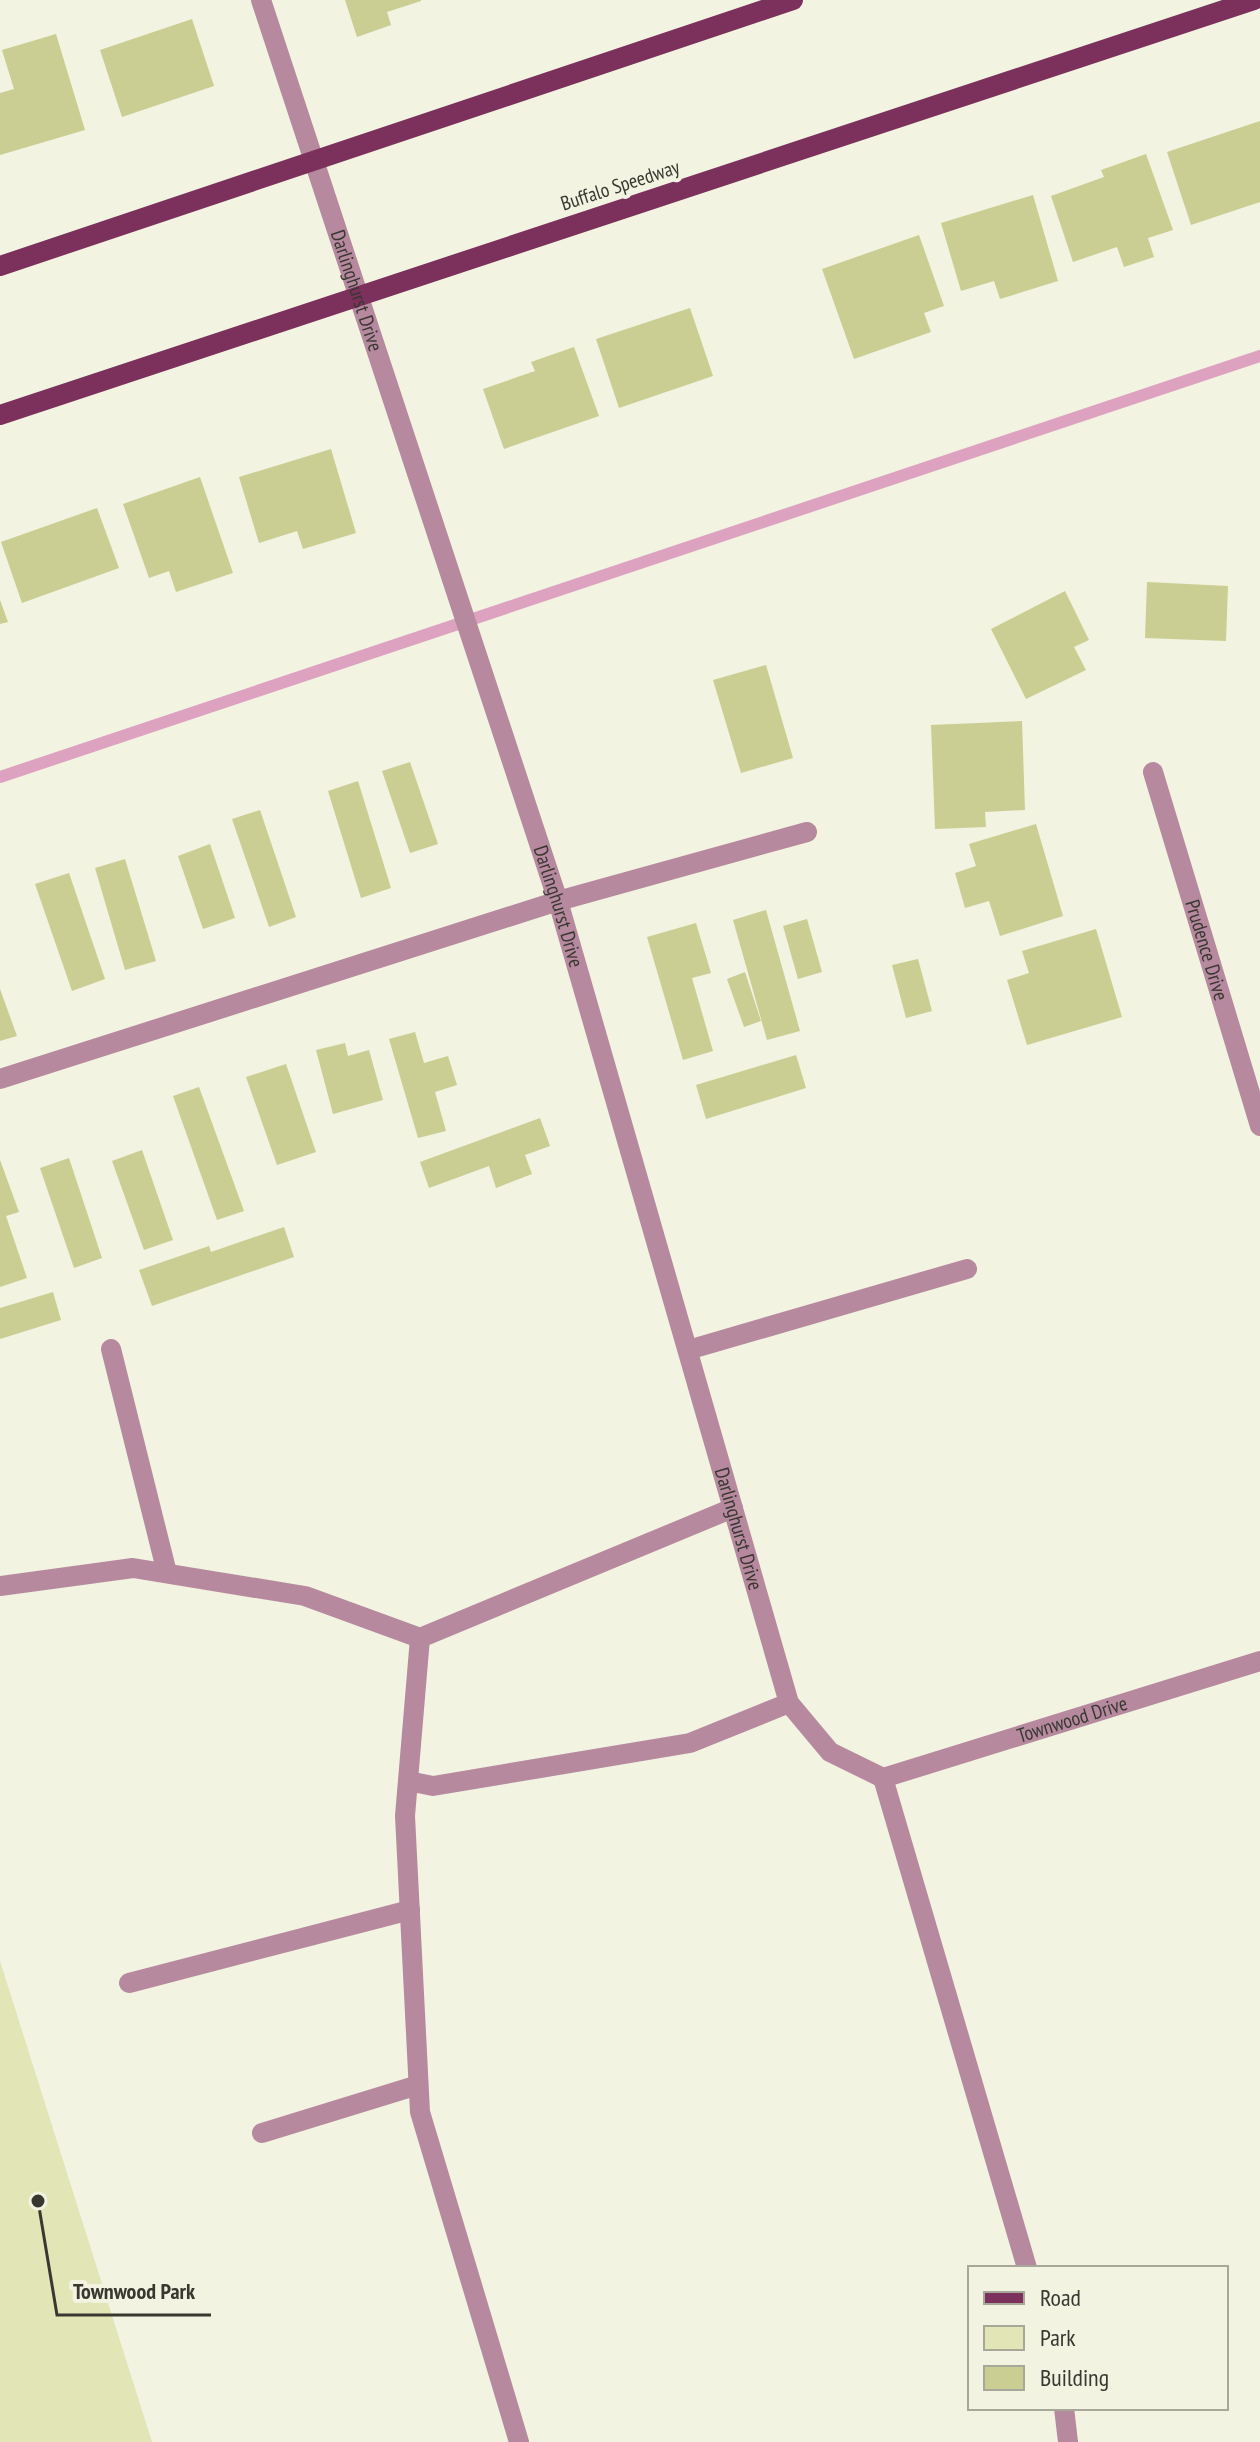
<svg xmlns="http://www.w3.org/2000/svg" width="1260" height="2442" font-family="'PT Sans Narrow',sans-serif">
<rect width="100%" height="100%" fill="#f2f3e0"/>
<path fill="#e2e6b7" d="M 0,1961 L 152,2442 L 0,2442 Z"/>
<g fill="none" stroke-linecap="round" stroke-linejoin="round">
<path stroke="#dda2c0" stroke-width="12" d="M 0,777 L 1260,356"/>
</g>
<g fill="#cace92">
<path d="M 345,0 L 421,0 L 421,1 L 387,12 L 391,25 L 357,37 Z"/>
<path d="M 192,19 L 214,86 L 122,117 L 100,50 Z"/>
<path d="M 56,34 L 85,130 L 0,155 L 0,93 L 14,89 L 2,50 Z"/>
<path d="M 1260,121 L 1260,202 L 1191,225 L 1167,152 Z"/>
<path d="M 1146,154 L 1173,230 L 1148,238 L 1154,257 L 1124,267 L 1117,247 L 1073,262 L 1051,196 L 1104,177 L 1101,170 Z"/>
<path d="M 1033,195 L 1058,281 L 1000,299 L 994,281 L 961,291 L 941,223 Z"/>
<path d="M 919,235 L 944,306 L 924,313 L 931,332 L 854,359 L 822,269 Z"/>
<path d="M 690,308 L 713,376 L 619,408 L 596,339 Z"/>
<path d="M 574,347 L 599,416 L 504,449 L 483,389 L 535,371 L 531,362 Z"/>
<path d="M 331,449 L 356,533 L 303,549 L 297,531 L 259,543 L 239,477 Z"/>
<path d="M 200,477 L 233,573 L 176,592 L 169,571 L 149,578 L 123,504 Z"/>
<path d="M 97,508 L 119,568 L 22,603 L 1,542 Z"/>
<path d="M 1147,582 L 1228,586 L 1226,641 L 1145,638 Z"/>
<path d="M 1065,591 L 1089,640 L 1074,647 L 1086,670 L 1026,699 L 991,629 Z"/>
<path d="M 0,600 L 8,622 L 0,624 Z"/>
<path d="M 766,665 L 793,758 L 741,773 L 713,680 Z"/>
<path d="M 1022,721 L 1025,810 L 985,812 L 986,827 L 935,829 L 931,725 Z"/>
<path d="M 410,762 L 438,844 L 410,853 L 382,771 Z"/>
<path d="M 358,781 L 391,888 L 361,898 L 328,791 Z"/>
<path d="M 260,810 L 296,917 L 269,927 L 232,819 Z"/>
<path d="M 1036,824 L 1063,916 L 1000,936 L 989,901 L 965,908 L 955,873 L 976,866 L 969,844 Z"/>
<path d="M 210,844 L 235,918 L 203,929 L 178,856 Z"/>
<path d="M 125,859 L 156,961 L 125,970 L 95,868 Z"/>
<path d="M 69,873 L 105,979 L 72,991 L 35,884 Z"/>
<path d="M 766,910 L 800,1031 L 767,1040 L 733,920 Z"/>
<path d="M 807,919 L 822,972 L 798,979 L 783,926 Z"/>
<path d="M 696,923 L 711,973 L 692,978 L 713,1051 L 683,1060 L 647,937 Z"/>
<path d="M 1096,929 L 1122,1017 L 1027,1045 L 1007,980 L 1029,973 L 1022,951 Z"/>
<path d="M 918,959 L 932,1011 L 906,1018 L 892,965 Z"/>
<path d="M 745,972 L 761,1021 L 744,1027 L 727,979 Z"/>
<path d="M 0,989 L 17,1036 L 0,1041 Z"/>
<path d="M 415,1032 L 424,1063 L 448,1056 L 457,1085 L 435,1092 L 446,1131 L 418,1138 L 389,1039 Z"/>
<path d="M 345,1043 L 348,1056 L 369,1050 L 383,1100 L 333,1114 L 316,1050 Z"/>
<path d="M 796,1055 L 806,1088 L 706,1119 L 696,1085 Z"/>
<path d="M 286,1064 L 316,1152 L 277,1165 L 246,1077 Z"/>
<path d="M 199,1087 L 244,1211 L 217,1220 L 173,1096 Z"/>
<path d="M 540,1118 L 550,1146 L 525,1155 L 532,1174 L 496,1188 L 489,1166 L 429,1188 L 420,1162 Z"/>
<path d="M 142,1150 L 173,1240 L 144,1250 L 112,1161 Z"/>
<path d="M 69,1158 L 102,1258 L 74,1268 L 40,1168 Z"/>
<path d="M 0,1160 L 19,1212 L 6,1216 L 27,1278 L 0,1287 Z"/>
<path d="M 284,1227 L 294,1257 L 152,1306 L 139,1270 L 209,1246 L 211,1252 Z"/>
<path d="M 53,1292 L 61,1320 L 0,1339 L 0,1308 Z"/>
</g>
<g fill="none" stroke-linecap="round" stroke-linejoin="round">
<g stroke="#b6899f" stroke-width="20">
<path id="s1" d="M 261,0 L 558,901 L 789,1703 L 830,1752 L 883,1778"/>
<path id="s2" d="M 1153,772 L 1260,1126"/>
<path d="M 0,1079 L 558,901 L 807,832"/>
<path d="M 111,1349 L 167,1573"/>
<path d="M 688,1350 L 967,1269"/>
<path d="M 0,1586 L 133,1568 L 305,1596 L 420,1638"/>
<path d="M 883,1778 L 1027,2268"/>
<path id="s3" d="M 883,1778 L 1260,1661"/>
<path d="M 408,1781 L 433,1786 L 690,1743 L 789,1703"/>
<path d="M 129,1983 L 410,1910"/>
<path d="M 262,2133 L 418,2085"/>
<path d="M 1064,2408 L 1068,2442"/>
<path d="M 519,2442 L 420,2112 L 405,1816 L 420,1638 L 733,1508"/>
</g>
<g stroke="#7c305c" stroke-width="20">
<path d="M 0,266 L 793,0"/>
<path d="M 0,415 L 1254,0"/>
</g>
</g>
<g text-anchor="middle" stroke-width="8" stroke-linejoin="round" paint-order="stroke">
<g font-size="20" fill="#383831" stroke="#f2f3e0">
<text transform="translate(620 185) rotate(-18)" y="7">Buffalo Speedway</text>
<text dy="7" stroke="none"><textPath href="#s1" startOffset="306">Darlinghurst Drive</textPath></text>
<text dy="7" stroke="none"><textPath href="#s1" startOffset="954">Darlinghurst Drive</textPath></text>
<text dy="7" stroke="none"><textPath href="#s2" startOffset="186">Prudence Drive</textPath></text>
<text dy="7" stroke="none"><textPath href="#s1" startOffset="1602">Darlinghurst Drive</textPath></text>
<text dy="7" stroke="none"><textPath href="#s3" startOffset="198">Townwood Drive</textPath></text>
</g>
</g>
<path fill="none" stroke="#383831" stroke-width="3" d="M38 2201L57 2315H211"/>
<circle fill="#383831" stroke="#f2f3e0" stroke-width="3" cx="38" cy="2201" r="8"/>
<g font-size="22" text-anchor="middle" font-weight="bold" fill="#383831" stroke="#f2f3e0" stroke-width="8" stroke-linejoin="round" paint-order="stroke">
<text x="134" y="2299">Townwood Park</text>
</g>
<rect x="968" y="2266" width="260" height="144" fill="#f2f3e0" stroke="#a8a89a" stroke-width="2"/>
<rect x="984" y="2292" width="40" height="12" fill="#7c305c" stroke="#a8a89a" stroke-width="2"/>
<text x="1040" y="2306" font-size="24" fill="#383831">Road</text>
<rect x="984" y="2326" width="40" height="24" fill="#e2e6b7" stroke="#a8a89a" stroke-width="2"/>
<text x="1040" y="2346" font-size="24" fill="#383831">Park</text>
<rect x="984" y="2366" width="40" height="24" fill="#cace92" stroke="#a8a89a" stroke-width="2"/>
<text x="1040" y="2386" font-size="24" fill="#383831">Building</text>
</svg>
